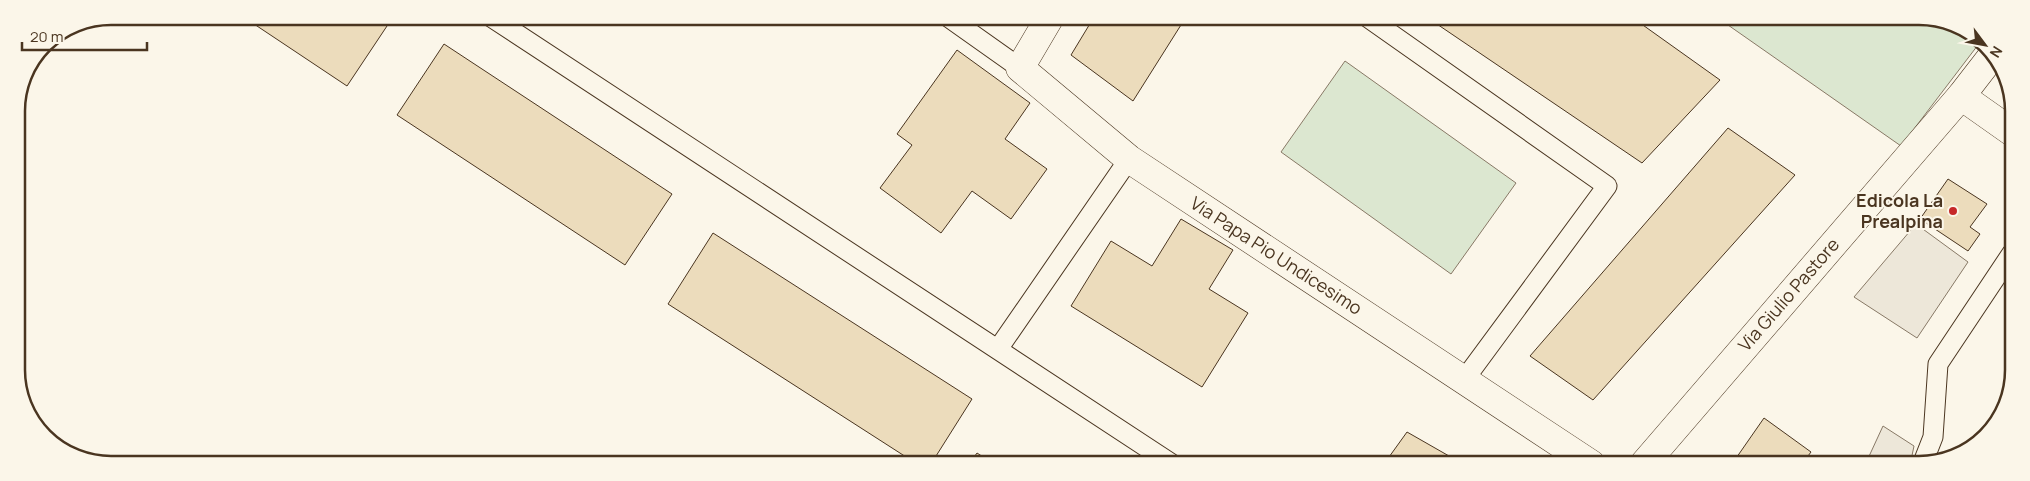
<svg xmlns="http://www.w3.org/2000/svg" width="2030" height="481" font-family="Manrope,sans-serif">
<rect width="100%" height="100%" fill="#fbf6e9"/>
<g fill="#dce7d0" stroke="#887966">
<path d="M 1718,18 L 1937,18 L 1981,41 L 1901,146 Z"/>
<path d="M 1345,61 L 1516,183 L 1451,274 L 1281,152 Z"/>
</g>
<g fill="#ede7d9" stroke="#887966">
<path d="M 1916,224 L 1968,262 L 1917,338 L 1854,297 Z"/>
<path d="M 1883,426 L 1914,446 L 1910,465 L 1865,465 Z"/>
</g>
<g fill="#ecdcbc" stroke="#4a3520">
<path d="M 259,16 L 386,17 L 391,20 L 347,86 L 254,24 Z"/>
<path d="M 665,17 L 680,17 L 675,24 Z"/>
<path d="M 1094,17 L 1186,17 L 1133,101 L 1071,55 Z"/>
<path d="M 1428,18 L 1633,18 L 1720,80 L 1642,163 Z"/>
<path d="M 444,44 L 672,194 L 625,265 L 397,115 Z"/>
<path d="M 957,50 L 1030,103 L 1005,139 L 1047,169 L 1011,219 L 972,191 L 941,233 L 880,188 L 912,145 L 897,134 Z"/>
<path d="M 1728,128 L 1795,175 L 1593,400 L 1530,356 Z"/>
<path d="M 1948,179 L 1987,204 L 1970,227 L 1980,234 L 1968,251 L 1920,219 Z"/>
<path d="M 1181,219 L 1233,250 L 1209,289 L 1248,313 L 1202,387 L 1071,306 L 1111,241 L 1152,266 Z"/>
<path d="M 713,233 L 972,399 L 931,464 L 917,464 L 668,304 Z"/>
<path d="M 1764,418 L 1811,452 L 1802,464 L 1732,464 Z"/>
<path d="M 1407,432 L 1463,464 L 1384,464 Z"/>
<path d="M 977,453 L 994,464 L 969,464 Z"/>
</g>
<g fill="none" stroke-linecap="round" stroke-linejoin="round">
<g stroke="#4a3520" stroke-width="21">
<g id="service">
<path d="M 491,17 L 1172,464"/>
<path d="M 948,17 L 1020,68"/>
<path d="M 1367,17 L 1607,186 L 1464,380"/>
<path d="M 998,349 L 1129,159"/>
<path d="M 1922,465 L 1933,437 L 1938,364 L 2012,253"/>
</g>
</g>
<g stroke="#4a3520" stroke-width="29">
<g id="minor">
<path d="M 1050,17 L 1020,68 L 1129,159 L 1591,464"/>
<path d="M 1961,96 L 2012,132"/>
<path d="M 1644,464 L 1961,96 L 1992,56"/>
</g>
</g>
<use href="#service" stroke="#fbf6e9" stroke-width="19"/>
<use href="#minor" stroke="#fbf6e9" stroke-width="28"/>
</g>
<circle fill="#c62828" stroke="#fbf6e9" stroke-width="2" cx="1953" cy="211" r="5"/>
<g text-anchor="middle" stroke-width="4" stroke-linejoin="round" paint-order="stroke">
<g font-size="18" font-weight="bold" fill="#4a3520" stroke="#fbf6e9" text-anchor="end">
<text x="1943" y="207">Edicola La<tspan x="1943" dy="21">Prealpina</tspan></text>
</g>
<g font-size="18" fill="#4a3520" stroke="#fbf6e9">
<text transform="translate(1276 256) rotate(33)" y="6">Via Papa Pio Undicesimo</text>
<text transform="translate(1789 295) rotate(-49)" y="6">Via Giulio Pastore</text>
</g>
</g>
<path d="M0 0H2030V481H0ZM111 25H1919A86 86 0 0 1 2005 111V370A86 86 0 0 1 1919 456H111A86 86 0 0 1 25 370V111A86 86 0 0 1 111 25Z" fill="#fbf6e9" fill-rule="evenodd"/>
<path fill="none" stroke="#4a3520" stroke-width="2.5" d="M111 25H1919A86 86 0 0 1 2005 111V370A86 86 0 0 1 1919 456H111A86 86 0 0 1 25 370V111A86 86 0 0 1 111 25Z"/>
<g transform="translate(1985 45) rotate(122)" stroke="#fbf6e9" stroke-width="4" paint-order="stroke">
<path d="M0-4L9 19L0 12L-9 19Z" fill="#4a3520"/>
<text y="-8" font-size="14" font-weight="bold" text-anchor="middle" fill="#4a3520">N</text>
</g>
<path d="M22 42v8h125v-8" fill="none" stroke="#4a3520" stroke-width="2.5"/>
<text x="30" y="42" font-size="15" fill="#4a3520" stroke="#fbf6e9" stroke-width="4" paint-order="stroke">20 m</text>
</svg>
